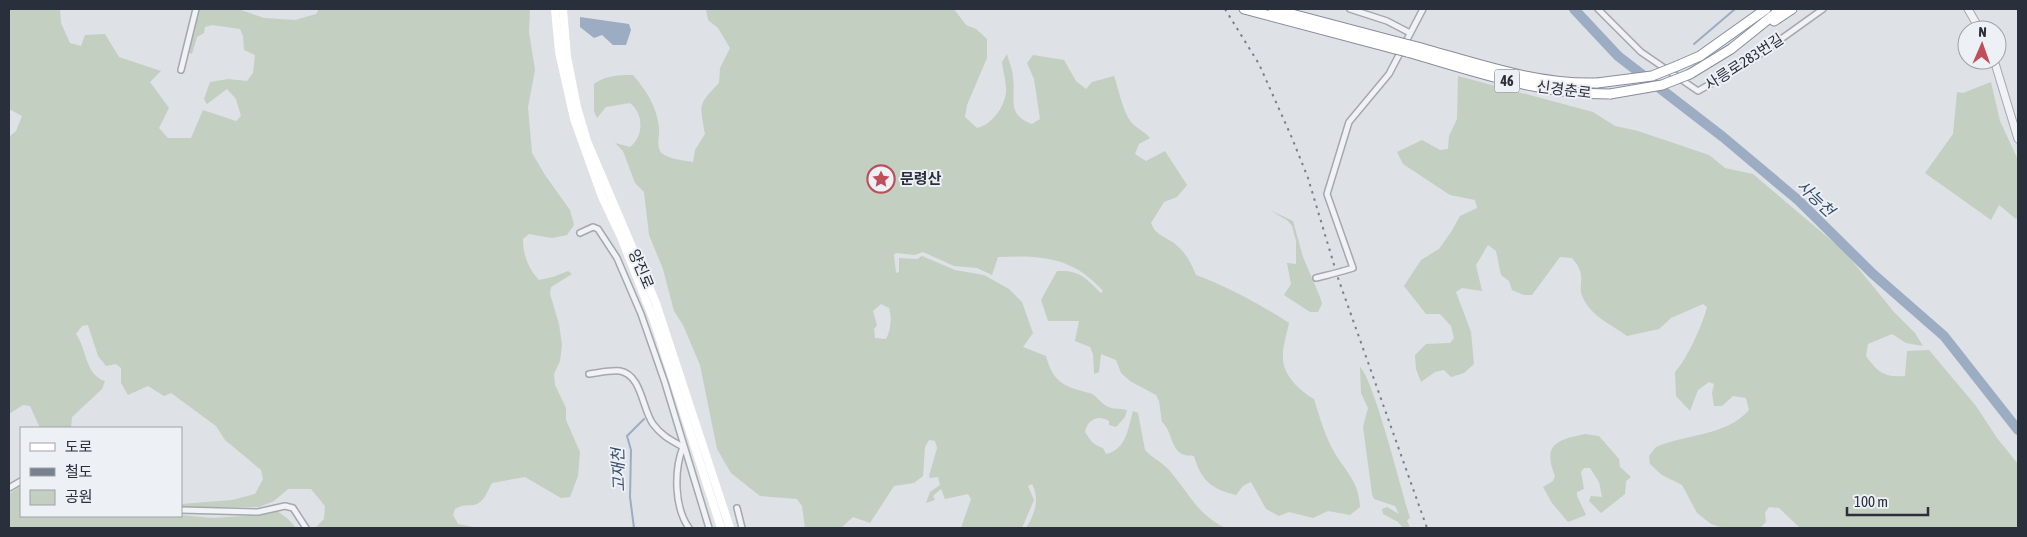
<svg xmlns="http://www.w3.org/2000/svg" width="2027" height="537" font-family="'Asap Condensed','Noto Sans KR',sans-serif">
<rect width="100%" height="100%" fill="#dee1e6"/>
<g fill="#c3cfc0" fill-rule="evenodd">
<path d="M 9,9 L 60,9 L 61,23 L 70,43 L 81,46 L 85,35 L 105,34 L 119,57 L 161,71 L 150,82 L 169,108 L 159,128 L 168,138 L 191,138 L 203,110 L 236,121 L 241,116 L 236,99 L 227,89 L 207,104 L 204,99 L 210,82 L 228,79 L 247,81 L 253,73 L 255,55 L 244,50 L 243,36 L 240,29 L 212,25 L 205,27 L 204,33 L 197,37 L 192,54 L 183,50 L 192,11 L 194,9 L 238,9 L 264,18 L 295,20 L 316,14 L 319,9 L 530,9 L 529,32 L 535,70 L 528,107 L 532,153 L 545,175 L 570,210 L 574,225 L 567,235 L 552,238 L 529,234 L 523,239 C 523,255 528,268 539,280 L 553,277 L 568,271 L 572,274 L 551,287 L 550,294 L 559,324 L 562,345 L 560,361 L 554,374 L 555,385 L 566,408 L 566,420 L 580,452 L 578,476 L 570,497 L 561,498 L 525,477 L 492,483 C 488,490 484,503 474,505 C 466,506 463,504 455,509 L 453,515 L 458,524 L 479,528 L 315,528 L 324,519 L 325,506 L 311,489 L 288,489 L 274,501 L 259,507 L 181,507 L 181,504 L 232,500 L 255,494 L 263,479 L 261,470 L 225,440 L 216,426 L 171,393 L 164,396 L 148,386 L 128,395 L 121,383 L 121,368 L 116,364 L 106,366 L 98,356 L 88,325 L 82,326 L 76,334 C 87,349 85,375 105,381 L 102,389 L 72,417 L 71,428 L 40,428 L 30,406 L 23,405 L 9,414 L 9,137 L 16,131 L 22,116 L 9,109 Z"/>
<path d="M 706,9 L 954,9 L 966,25 L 976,29 L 987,39 L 987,58 L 967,105 L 965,117 L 977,128 C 991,125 1004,108 1006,93 C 1007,84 1003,72 1002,62 L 1007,54 C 1009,62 1013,70 1013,78 C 1016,100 1006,114 1032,124 L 1040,119 L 1034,79 L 1027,63 L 1033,55 L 1064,60 L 1076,81 L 1086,89 L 1092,82 L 1114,76 C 1119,90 1122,110 1131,122 C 1136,128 1145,132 1150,138 L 1139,144 L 1135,154 L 1146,161 L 1165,151 L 1187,185 L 1177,197 L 1164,202 L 1151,223 C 1156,236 1165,236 1175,244 C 1186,253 1191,263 1196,275 C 1228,287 1260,304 1289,323 C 1287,334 1282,347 1283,359 C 1283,375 1301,392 1314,399 C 1319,414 1323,430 1330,444 C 1341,468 1359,478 1360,507 L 1350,515 L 1328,511 L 1313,518 L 1289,512 L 1279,516 L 1266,509 L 1251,482 L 1243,486 L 1236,495 C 1211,489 1201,480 1194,456 C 1191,455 1188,456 1185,455 C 1171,452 1172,430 1162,422 L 1159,401 L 1156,395 L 1130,381 L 1121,373 L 1116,360 L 1101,354 L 1099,372 L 1094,374 L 1093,354 L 1090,347 L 1075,341 L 1079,321 L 1048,321 L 1041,300 L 1057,271 C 1081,270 1085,278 1101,293 L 1103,291 C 1073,257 1042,255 998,257 L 992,275 L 977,268 L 954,266 L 923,252 L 915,255 L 896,253 L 894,255 L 896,273 L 899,272 L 899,258 L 917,259 L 922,256 L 955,270 L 984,275 L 1009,289 L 1022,302 L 1033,333 L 1023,347 L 1046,356 C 1053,383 1065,387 1090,393 C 1096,395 1100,402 1105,405 C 1110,410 1120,408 1127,410 L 1125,417 L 1116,427 L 1109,425 L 1109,421 C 1098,414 1087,420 1085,432 C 1090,440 1093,445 1103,448 L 1106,454 C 1127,449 1128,428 1133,411 L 1138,413 L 1145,450 C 1152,458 1162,462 1169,470 C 1189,493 1196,513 1225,528 L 1026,528 C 1035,514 1040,498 1032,484 L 1028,486 L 1034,500 L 1022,528 L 961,528 L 971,499 L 968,494 L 945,499 L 941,489 L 933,496 L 935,500 L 926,503 L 930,492 L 940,485 L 938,477 L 930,478 L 929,476 L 937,448 L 935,441 L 929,440 L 925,447 L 923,476 L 914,483 L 894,486 L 870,523 L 853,517 L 841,528 L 805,528 L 802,506 L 797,499 L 760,496 L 731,473 L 717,449 L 700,365 L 683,325 L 674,311 L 663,269 L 649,235 L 644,192 L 635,183 L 623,151 L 615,143 L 630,147 C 644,136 644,114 630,103 L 606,107 L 597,118 L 594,111 L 594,84 C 606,75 619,75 633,75 C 646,90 657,107 659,128 C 660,135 655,149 663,154 C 670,159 685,161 693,162 L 695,150 L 705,134 C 700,104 697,106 719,83 L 720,68 L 730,48 L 718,28 L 708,20 ZM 881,304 L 889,308 C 892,318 891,330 886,339 L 875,338 L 874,329 L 877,325 L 873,311 Z"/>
<path d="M 1458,76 L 1593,112 L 1615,126 L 1638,131 L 1709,155 L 1725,168 L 1753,174 L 1845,252 L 1894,312 L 1915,333 L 1923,346 L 1906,343 L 1892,334 L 1868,344 L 1866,356 C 1877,372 1885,378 1905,376 L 1907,351 L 1929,350 L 1976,406 L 1997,438 L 2018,464 L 2018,528 L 1800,528 L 1779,508 L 1769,507 L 1765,513 L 1766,522 L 1760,528 L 1724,528 L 1711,524 L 1697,513 L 1682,485 L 1662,475 L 1650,464 L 1649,456 L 1656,447 C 1685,434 1727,436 1749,410 L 1746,398 L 1733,396 L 1722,406 L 1714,406 L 1712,393 L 1714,384 L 1709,382 L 1698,390 L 1690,411 L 1676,396 L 1675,372 C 1687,359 1703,324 1707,307 L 1703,304 L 1671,318 L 1659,329 L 1627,336 C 1611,324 1592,317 1583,298 C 1576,284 1589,277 1572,258 L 1560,257 L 1532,295 L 1524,295 L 1512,290 L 1509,281 L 1501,275 L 1496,251 L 1488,245 L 1476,265 L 1482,291 L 1462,288 L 1456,292 L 1471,332 L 1474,364 L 1464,373 L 1451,377 L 1444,370 L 1435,372 L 1421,382 L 1416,369 L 1415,355 L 1426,344 L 1450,343 L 1454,338 L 1451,326 L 1440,314 L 1426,314 L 1404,286 L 1421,260 L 1439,249 L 1451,232 L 1460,216 L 1477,208 L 1475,200 L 1450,195 L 1403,164 L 1397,152 L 1422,140 L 1440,150 L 1448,149 L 1449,136 L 1457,119 Z"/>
<path d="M 1991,82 L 2000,121 L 2018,160 L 2018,216 L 2016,219 L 1999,205 L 1991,220 L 1925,173 L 1953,134 L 1957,92 L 1963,93 Z"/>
<path d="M 1270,210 L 1293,221 L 1303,257 L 1320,297 L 1322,304 L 1318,312 L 1310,312 L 1284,295 L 1291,284 L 1287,263 L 1296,264 L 1296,241 L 1292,226 L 1288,221 Z"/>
<path d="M 1360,367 C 1374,380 1402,493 1410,518 L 1407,520 L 1410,528 L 1403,528 L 1398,522 L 1383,514 L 1382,509 L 1387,507 L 1399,514 L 1395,506 L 1374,499 L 1372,494 L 1363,427 L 1368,408 L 1361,393 Z"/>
<path d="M 1585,434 L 1599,436 L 1619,459 L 1620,467 L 1631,477 L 1626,481 L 1625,494 L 1601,513 L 1589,501 L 1591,496 L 1602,497 L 1599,482 L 1590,468 L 1584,468 L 1581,472 L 1584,489 L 1577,492 L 1577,496 L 1586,515 L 1568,522 L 1552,503 L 1543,487 L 1553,481 L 1555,476 C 1542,444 1557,440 1585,434 Z"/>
<path d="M 21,486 L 21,516 L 181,515 L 212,518 L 258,515 L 277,511 L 288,519 L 296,528 L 9,528 L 9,494 Z"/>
</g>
<path fill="#9cadc3" d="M 580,17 L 629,24 L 631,30 L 626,45 L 613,45 L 602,35 L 594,38 L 580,27 Z"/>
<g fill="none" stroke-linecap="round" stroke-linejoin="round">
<g stroke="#9cadc3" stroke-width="2">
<path d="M 1694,44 L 1735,9"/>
<path d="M 634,528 L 630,497 L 631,450 L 627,436 L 644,419"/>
</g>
<path stroke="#9cadc3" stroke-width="10" d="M 1574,9 L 1618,56 L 1723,137 L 1798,200 L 1873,274 L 1944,336 L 2018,430"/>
<g stroke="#a4a8af" stroke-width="8">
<g id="minor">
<path d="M 1350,9 L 1387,21 L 1410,33"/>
<path d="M 1598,9 L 1641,52 L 1698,91 L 1749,62 L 1823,9"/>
<path d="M 181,70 L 196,9"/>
<path d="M 580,233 L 593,227 L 598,229 L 617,258 L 641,314 L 665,383 L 709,528"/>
<path d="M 1343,271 L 1353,268 L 1327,194 L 1349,122 L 1389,74 L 1423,9"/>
<path d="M 1316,278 L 1328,275"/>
<path d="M 589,374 C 598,373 610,370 620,371 C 642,375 642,409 653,424 C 662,436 671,440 683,447 C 674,470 674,507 689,528"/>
<path d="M 9,488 L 21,481"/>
<path d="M 737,508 L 742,528"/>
<path d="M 181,510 L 258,512 L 285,506 L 293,508 L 306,528"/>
</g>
</g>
<g stroke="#a4a8af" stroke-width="9">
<g id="tertiary">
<path d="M 1968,9 L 1980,30"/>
<path d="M 1994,60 L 2018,139"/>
</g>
</g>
<g stroke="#878e9b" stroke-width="11">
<g id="trunk">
<path d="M 1244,9 L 1395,49"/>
<path d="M 1273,9 L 1398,42"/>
<path d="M 1774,21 L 1792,9"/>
<path d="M 1410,45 C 1471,61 1533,85 1597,83"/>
<path d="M 1407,52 C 1477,72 1537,94 1610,94"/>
<path d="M 1677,66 L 1700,56 L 1766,9"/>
<path d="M 1690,74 L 1731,49 L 1781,9"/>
</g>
</g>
<use href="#minor" stroke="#f0f2f5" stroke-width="5"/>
<use href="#tertiary" stroke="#f0f2f5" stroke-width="7"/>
<g stroke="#fff" stroke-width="8">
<path d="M 555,9 L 559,52 L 574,119 L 602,197 L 621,237 L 654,321 L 721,528"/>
<path d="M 563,9 L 567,57 L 577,107 L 587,141 L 656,303 L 730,528"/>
</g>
<use href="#trunk" stroke="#fff" stroke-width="9"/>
<path stroke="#79808e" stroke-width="2" stroke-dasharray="2.5 5" stroke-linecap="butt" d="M 1225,9 L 1259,64 L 1292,138 L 1308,178 L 1338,278 L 1427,528"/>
<g stroke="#a4a8af" stroke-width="8" stroke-linecap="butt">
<path id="minor-bridge" d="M 1328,275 L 1343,271"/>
</g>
<g stroke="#878e9b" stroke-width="11" stroke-linecap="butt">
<g id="trunk-bridge">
<path d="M 1398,42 L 1410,45"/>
<path d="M 1395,49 L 1407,52"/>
<path d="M 1597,83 L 1652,76 L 1677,66"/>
<path d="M 1610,94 L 1662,85 L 1690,74"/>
</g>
</g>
<use href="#minor-bridge" stroke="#f0f2f5" stroke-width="5"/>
<use href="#trunk-bridge" stroke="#fff" stroke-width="9"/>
</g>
<defs>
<g id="sight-ring" transform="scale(1.4375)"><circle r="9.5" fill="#edf0f4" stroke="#c04d5a" stroke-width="1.5"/><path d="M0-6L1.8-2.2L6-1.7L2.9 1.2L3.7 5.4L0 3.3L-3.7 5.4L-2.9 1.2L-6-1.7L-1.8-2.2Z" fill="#c04d5a"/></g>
</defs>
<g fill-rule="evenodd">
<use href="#sight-ring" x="881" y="179"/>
</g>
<g text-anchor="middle" stroke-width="4" stroke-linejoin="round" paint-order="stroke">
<rect fill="#edf0f4" stroke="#646972" stroke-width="1" x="1494.5" y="69.5" width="25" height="23" rx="4"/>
<g font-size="14" font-weight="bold" fill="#292f3b">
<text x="1507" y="86">46</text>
</g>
<g font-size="15" fill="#292f3b" stroke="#edf0f4">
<text transform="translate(1744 62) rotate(-33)" y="5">사릉로283번길</text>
<text transform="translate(1564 90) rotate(7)" y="5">신경춘로</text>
<text transform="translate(641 269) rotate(67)" y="5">양진로</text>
</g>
<g font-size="15" font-weight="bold" fill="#292f3b" stroke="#edf0f4" text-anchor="start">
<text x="900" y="184">문령산</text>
</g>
<g font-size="16" font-style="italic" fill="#374c6b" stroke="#edf0f4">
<text transform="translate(1816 198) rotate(43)" y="6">사능천</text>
<text transform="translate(618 470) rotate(-92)" y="6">고재천</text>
</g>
</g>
<rect width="2027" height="537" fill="none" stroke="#292f3b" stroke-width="20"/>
<rect x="20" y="427" width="162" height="90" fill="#edf0f4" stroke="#9fa3aa"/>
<rect x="30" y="443" width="25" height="8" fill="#ffffff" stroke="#9fa3aa"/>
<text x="65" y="452" font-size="15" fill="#292f3b">도로</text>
<rect x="30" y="468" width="25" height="8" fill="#79808e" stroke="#9fa3aa"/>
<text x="65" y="477" font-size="15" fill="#292f3b">철도</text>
<rect x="30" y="490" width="25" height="15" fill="#c3cfc0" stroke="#9fa3aa"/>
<text x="65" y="502" font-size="15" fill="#292f3b">공원</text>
<g transform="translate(1982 45) rotate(2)"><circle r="24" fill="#edf0f4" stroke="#9fa3aa"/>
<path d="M0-4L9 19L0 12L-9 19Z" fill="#c04d5a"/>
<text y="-8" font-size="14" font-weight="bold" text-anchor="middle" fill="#292f3b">N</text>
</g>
<path d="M1847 507v8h81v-8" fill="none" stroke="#292f3b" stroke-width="2.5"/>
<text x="1854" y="507" font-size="15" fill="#292f3b" stroke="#edf0f4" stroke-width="4" paint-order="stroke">100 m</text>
</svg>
